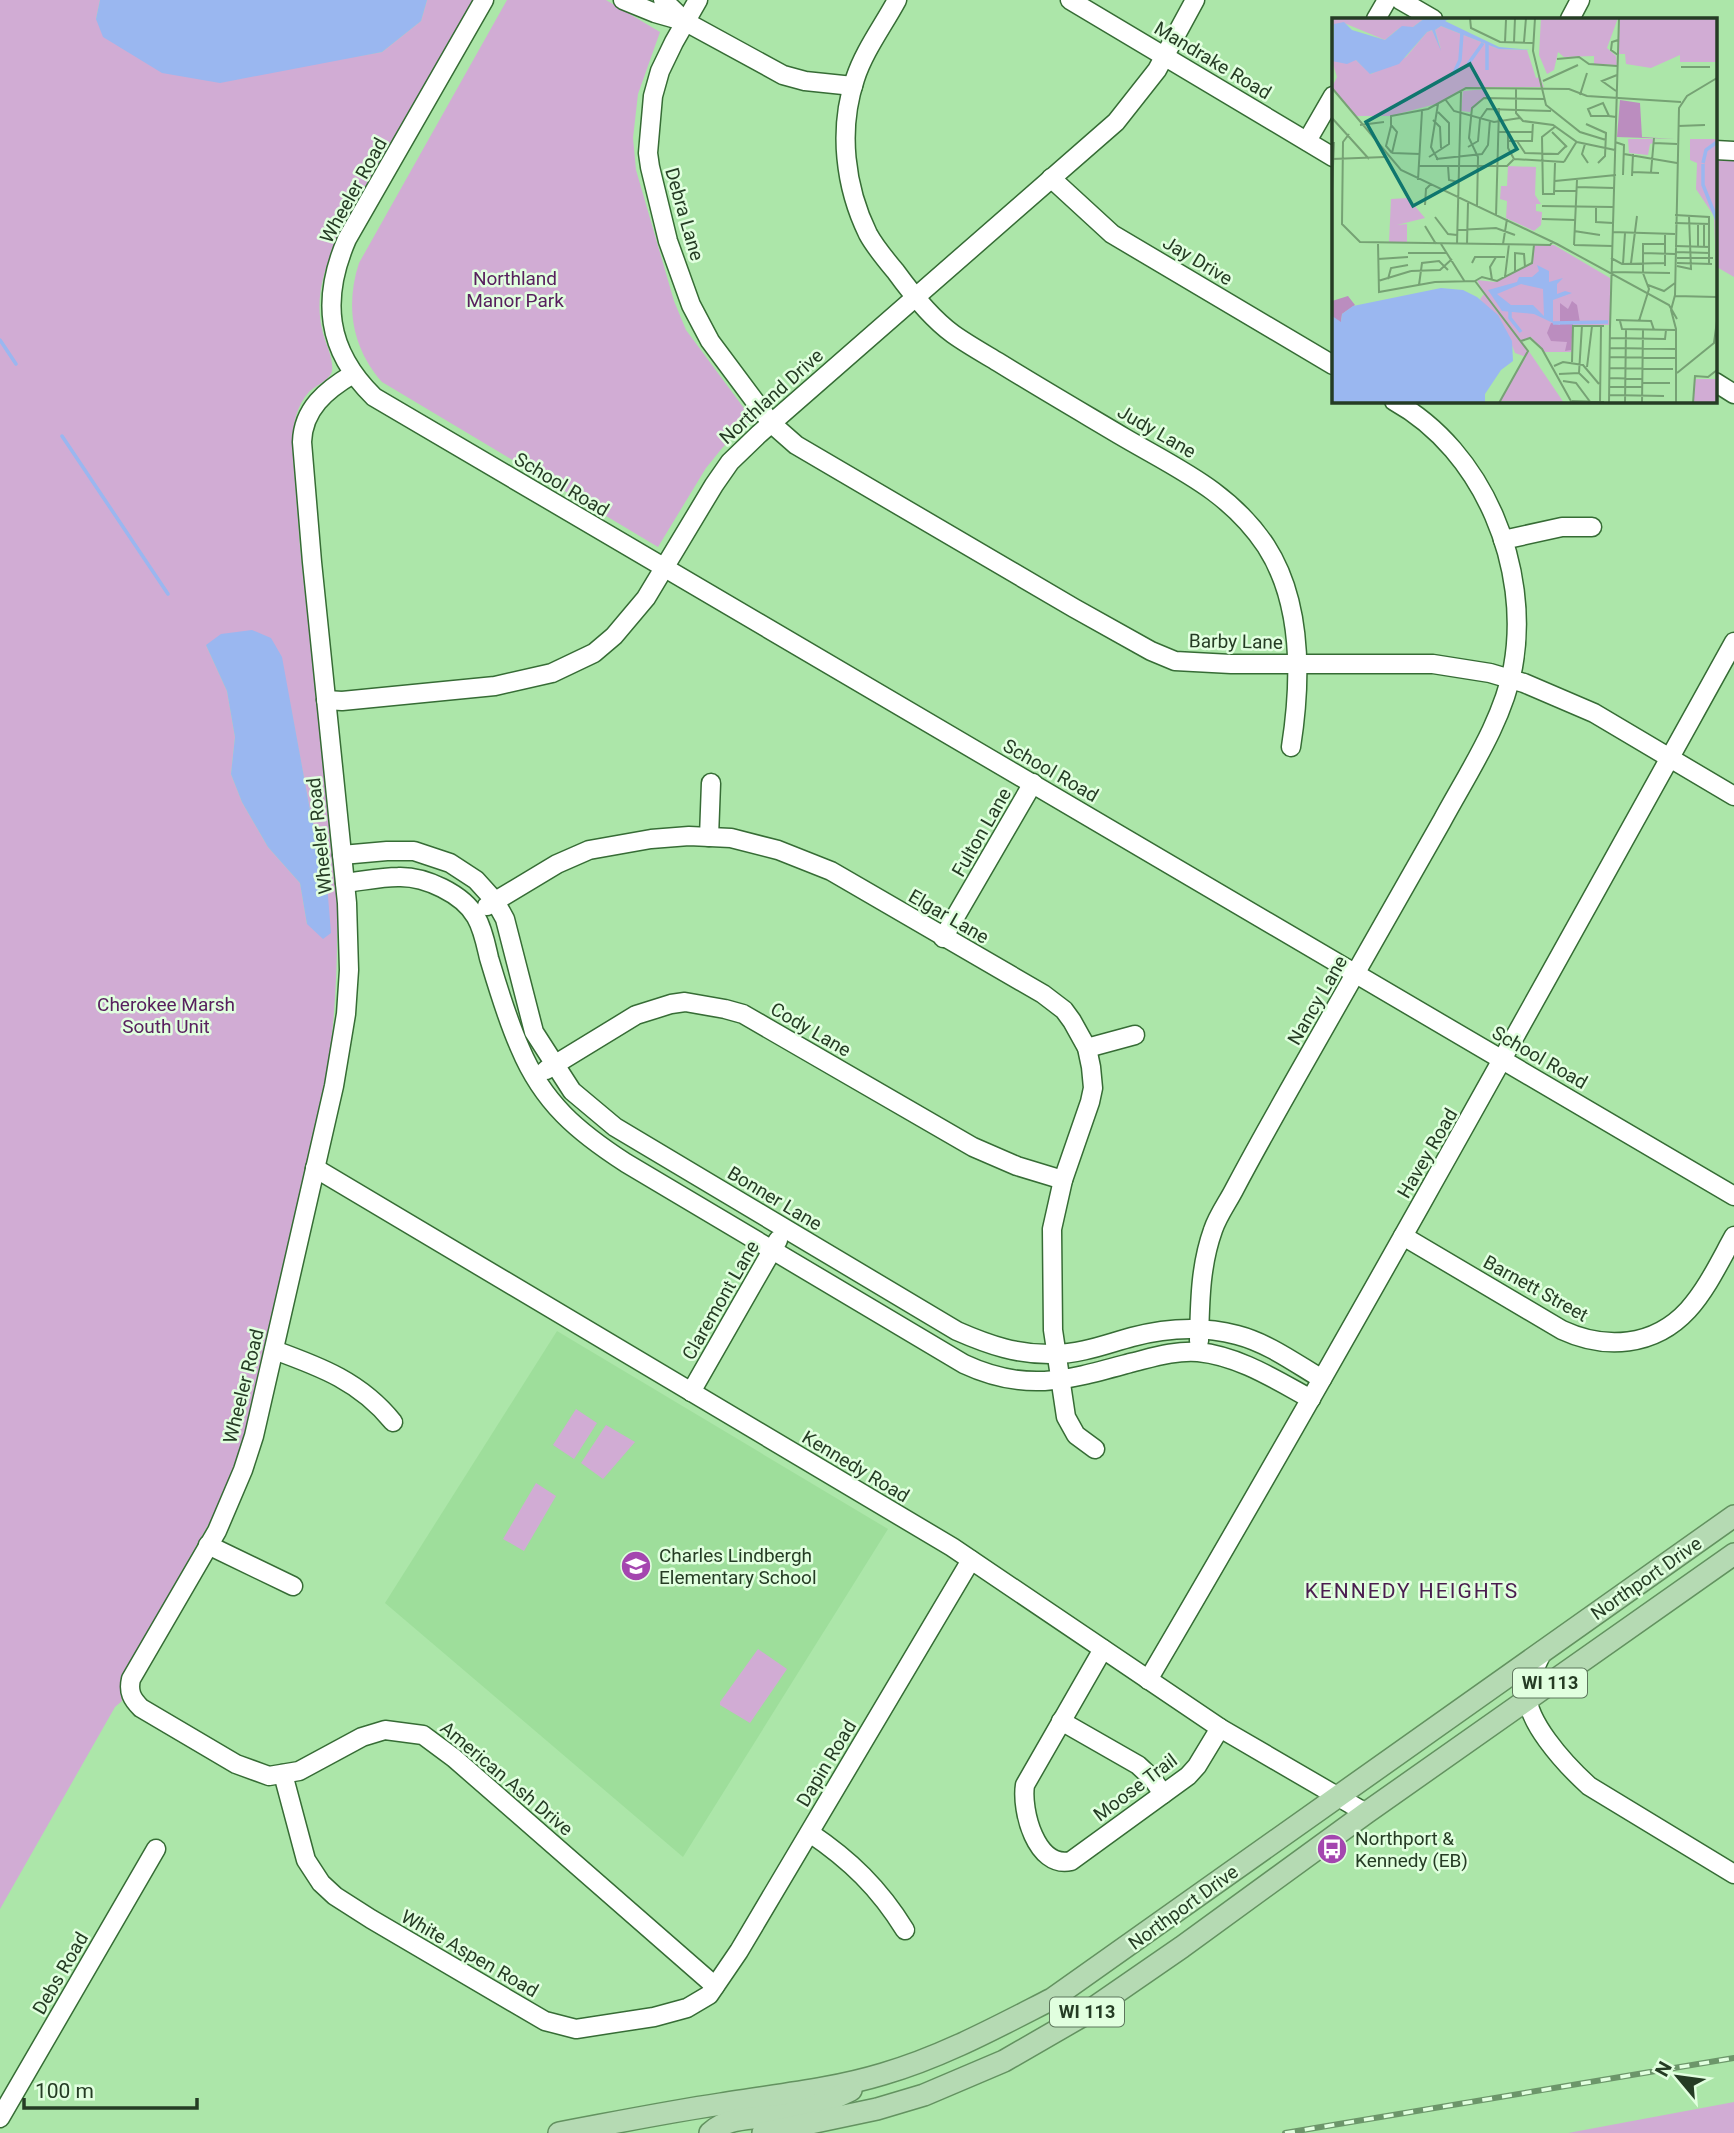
<svg xmlns="http://www.w3.org/2000/svg" width="1734" height="2133" font-family="Roboto,sans-serif">
<rect width="100%" height="100%" fill="#ace6a9"/>
<path fill="#9ede9b" d="M 557,1331 L 888,1529 L 683,1857 L 385,1603 Z"/>
<g fill="#d1acd4" fill-rule="evenodd">
<path d="M 0,0 L 100,0 L 96,19 L 307,65 L 382,52 L 421,21 L 427,0 L 473,0 L 346,220 C 330,254 313,290 322,329 C 324,341 334,358 332,371 C 330,380 315,386 309,392 C 296,406 293,425 292,443 L 300,547 L 336,878 C 340,965 334,1051 317,1137 C 306,1190 291,1244 278,1297 C 262,1363 248,1432 224,1497 L 123,1675 L 120,1686 L 122,1701 L 115,1707 L 0,1909 ZM 206,645 L 289,698 L 312,821 L 324,847 L 307,924 L 300,883 L 268,847 L 242,802 L 231,774 L 235,737 L 227,691 Z"/>
<path d="M 507,0 L 606,0 L 660,32 L 638,94 L 633,138 L 636,170 L 674,301 L 686,330 L 752,419 L 723,447 L 706,468 L 658,547 L 382,382 C 352,348 345,306 359,263 Z"/>
<path d="M 1715,160 L 1734,160 L 1734,277 L 1715,266 Z"/>
<path d="M 576,1409 L 597,1423 L 574,1459 L 553,1445 Z"/>
<path d="M 606,1425 L 635,1442 L 603,1479 L 581,1463 Z"/>
<path d="M 536,1483 L 556,1496 L 524,1551 L 503,1539 Z"/>
<path d="M 758,1649 L 787,1669 L 750,1723 L 720,1705 L 720,1702 Z"/>
<path d="M 1734,2102 L 1734,2133 L 1568,2133 Z"/>
</g>
<g fill="#9ab7f0">
<path d="M 100,0 L 427,0 L 421,21 L 382,52 L 220,83 L 162,73 L 103,37 L 96,19 Z"/>
<path d="M 252,630 L 271,638 L 282,657 L 312,821 L 324,847 L 331,933 L 323,939 L 307,924 L 300,883 L 268,847 L 242,802 L 231,774 L 235,737 L 227,691 L 206,645 L 221,634 Z"/>
</g>
<g fill="none" stroke-linecap="round" stroke-linejoin="round">
<g stroke="#9ab7f0" stroke-width="3.5">
<path d="M 0,340 L 16,364"/>
<path d="M 62,436 L 168,594"/>
</g>
<g stroke="#366c35" stroke-width="21">
<g id="minor">
<path d="M 484,0 L 347,239 C 321,299 326,350 374,397 L 1734,1196"/>
<path d="M 623,0 L 655,13 L 683,21"/>
<path d="M 663,0 L 686,22 L 783,75 L 805,81 L 853,86"/>
<path d="M 698,0 L 674,42 L 660,71 L 653,96 L 648,153 L 650,167 L 668,241 L 691,305 L 710,341 L 771,423 L 796,445 L 1074,608 L 1151,651 L 1175,661 L 1231,664 L 1433,664 L 1490,673 L 1524,683 L 1594,713 L 1734,796"/>
<path d="M 897,0 C 883,26 864,51 855,79 C 838,130 845,187 868,234 C 875,247 886,260 896,272 C 912,294 931,318 953,334 C 967,344 983,353 998,362 C 1040,388 1083,413 1125,438 C 1180,470 1230,492 1266,546 C 1303,603 1301,683 1291,747"/>
<path d="M 1070,0 L 1333,157"/>
<path d="M 1400,0 L 1433,19"/>
<path d="M 1376,19 L 1387,0"/>
<path d="M 1570,19 L 1580,0"/>
<path d="M 1307,141 L 1333,96"/>
<path d="M 1715,150 L 1734,151"/>
<path d="M 1051,178 L 1112,234 L 1333,365"/>
<path d="M 353,374 C 326,390 303,409 302,442 L 312,562 L 347,903 L 349,970 L 346,1014 L 334,1086 L 254,1436 L 243,1470 L 217,1531 L 131,1679 C 128,1692 132,1699 141,1708 L 236,1764 L 269,1776 L 299,1771 L 362,1737 L 385,1730 L 423,1735 L 454,1758 L 715,1986"/>
<path d="M 1715,382 L 1734,394"/>
<path d="M 1503,540 L 1562,527 L 1592,527"/>
<path d="M 326,700 L 342,701 L 495,686 L 552,673 L 594,653 L 614,636 L 646,598 L 714,485 L 730,462 L 759,434 L 1116,122 L 1157,70 L 1195,0"/>
<path d="M 709,837 L 711,783"/>
<path d="M 342,855 L 387,851 L 414,851 L 450,863 L 476,880 L 495,901 L 505,919 L 534,1032 L 572,1091 L 615,1127 L 957,1331 C 989,1345 1018,1355 1054,1354 C 1081,1354 1106,1344 1132,1337 C 1166,1328 1203,1326 1237,1335 C 1268,1343 1295,1363 1322,1379"/>
<path d="M 345,883 C 363,881 381,877 398,877 C 425,876 463,894 476,917 C 483,929 486,945 489,958 C 498,988 507,1019 520,1048 C 543,1103 578,1132 626,1163 L 964,1364 C 1026,1393 1068,1380 1130,1363 C 1151,1358 1176,1350 1198,1352 C 1239,1356 1276,1380 1311,1399"/>
<path d="M 487,906 L 557,864 L 589,850 L 651,839 L 689,836 L 731,838 L 778,850 L 831,871 L 1043,994 L 1064,1010 L 1072,1021 L 1087,1048 L 1091,1067 L 1093,1088 L 1090,1102 L 1063,1180 L 1052,1229 L 1053,1330 L 1066,1417 L 1076,1435 L 1095,1449"/>
<path d="M 943,938 L 1033,783"/>
<path d="M 1087,1048 L 1135,1035"/>
<path d="M 546,1070 L 636,1015 L 671,1004 L 685,1002 L 725,1009 L 743,1014 L 973,1147 L 1017,1166 L 1063,1180"/>
<path d="M 315,1168 L 952,1547 L 1220,1728 L 1366,1813"/>
<path d="M 1403,1236 L 1562,1330 C 1605,1350 1654,1347 1688,1310 C 1707,1289 1720,1261 1734,1236"/>
<path d="M 1199,1341 C 1200,1303 1200,1266 1213,1230 C 1218,1215 1228,1202 1235,1188 C 1255,1150 1276,1113 1297,1076 C 1346,991 1394,906 1442,821 C 1468,773 1503,721 1513,667 C 1531,568 1484,451 1394,401"/>
<path d="M 274,1350 C 321,1367 361,1382 393,1422"/>
<path d="M 691,1392 L 778,1240"/>
<path d="M 208,1545 L 293,1586"/>
<path d="M 1103,1649 L 1025,1785 C 1021,1810 1036,1869 1071,1861 L 1188,1776 L 1197,1766 L 1220,1728"/>
<path d="M 1543,1650 C 1539,1661 1531,1674 1528,1686 C 1520,1717 1567,1766 1589,1786 L 1734,1874"/>
<path d="M 1148,1680 C 1349,1338 1541,990 1734,642"/>
<path d="M 1061,1721 L 1138,1765 L 1152,1778 L 1163,1794"/>
<path d="M 283,1774 L 306,1860 L 321,1883 L 335,1896 L 371,1919 L 545,2021 L 576,2029 L 654,2017 L 687,2008 L 709,1995 L 739,1951 L 971,1560"/>
<path d="M 810,1833 C 850,1860 879,1888 905,1930"/>
<path d="M 0,2118 L 156,1849"/>
</g>
</g>
<g stroke="#639260" stroke-width="24">
<g id="major">
<path d="M 559,2133 C 613,2123 667,2112 721,2104 C 775,2095 830,2090 883,2074 C 942,2057 997,2027 1052,1999 L 1734,1516"/>
<path d="M 710,2133 C 731,2113 768,2120 795,2113 C 815,2108 832,2099 851,2090"/>
<path d="M 763,2133 L 877,2109 L 924,2095 L 1004,2061 L 1082,2016 L 1182,1947 L 1366,1813 L 1734,1554"/>
</g>
</g>
<use href="#minor" stroke="#fff" stroke-width="18"/>
<use href="#major" stroke="#b5dab3" stroke-width="21"/>
<g stroke="#6c966a" stroke-width="6">
<path id="rail" d="M 1285,2133 L 1734,2058"/>
</g>
<use href="#rail" stroke="#e1ffdf" stroke-width="3.5" stroke-dasharray="10" stroke-linecap="butt"/>
</g>
<defs>
<g id="school-disc" transform="scale(1.575)"><circle r="9.5" fill="#a446af" stroke="#e1ffdf"/><path d="M0-5L7-2L0 1L-7-2ZM-4 1L0 2.5L4 1V4Q0 6-4 4Z" fill="#fff"/></g>
<g id="bus-disc" transform="scale(1.575)"><circle r="9.5" fill="#a446af" stroke="#e1ffdf"/><path d="M-5-6H5V4H4V6H2V4H-2V6H-4V4H-5ZM-3.5-4V0h7V-4ZM-3.5 1.2v1.5H-2V1.2ZM2 1.2v1.5H3.5V1.2Z" fill="#fff"/></g>
</defs>
<g fill-rule="evenodd">
<use href="#school-disc" x="636" y="1566"/>
<use href="#bus-disc" x="1332" y="1849"/>
</g>
<g text-anchor="middle" stroke-width="5" stroke-linejoin="round" paint-order="stroke">
<g fill="#e1ffdf" stroke="#5d765c" stroke-width="2">
<rect x="1513" y="1668.5" width="74" height="29" rx="5"/>
<rect x="1050" y="1997.5" width="74" height="29" rx="5"/>
</g>
<g font-size="18" font-weight="bold" fill="#253c24">
<text x="1550" y="1689">WI 113</text>
<text x="1087" y="2018">WI 113</text>
</g>
<g font-size="19" fill="#253c24" stroke="#e1ffdf">
<text transform="translate(1213 60) rotate(31)" y="7">Mandrake Road</text>
<text transform="translate(353 190) rotate(-61)" y="7">Wheeler Road</text>
<text transform="translate(685 214) rotate(74)" y="7">Debra Lane</text>
<text transform="translate(1198 260) rotate(31)" y="7">Jay Drive</text>
<text transform="translate(771 396) rotate(-42)" y="7">Northland Drive</text>
<text transform="translate(1157 431) rotate(30)" y="7">Judy Lane</text>
<text transform="translate(562 484) rotate(31)" y="7">School Road</text>
<text transform="translate(1236 641) rotate(1)" y="7">Barby Lane</text>
<text transform="translate(1051 770) rotate(30)" y="7">School Road</text>
<text transform="translate(981 832) rotate(-60)" y="7">Fulton Lane</text>
<text transform="translate(319 836) rotate(-96)" y="7">Wheeler Road</text>
<text transform="translate(949 916) rotate(30)" y="7">Elgar Lane</text>
<text transform="translate(1317 1000) rotate(-60)" y="7">Nancy Lane</text>
<text transform="translate(811 1029) rotate(30)" y="7">Cody Lane</text>
<text transform="translate(1540 1057) rotate(30)" y="7">School Road</text>
<text transform="translate(1427 1153) rotate(-60)" y="7">Havey Road</text>
<text transform="translate(775 1198) rotate(31)" y="7">Bonner Lane</text>
<text transform="translate(1536 1288) rotate(29)" y="7">Barnett Street</text>
<text transform="translate(720 1300) rotate(-60)" y="7">Claremont Lane</text>
<text transform="translate(243 1386) rotate(-76)" y="7">Wheeler Road</text>
<text transform="translate(856 1466) rotate(31)" y="7">Kennedy Road</text>
<text transform="translate(1646 1578) rotate(-35)" y="7">Northport Drive</text>
<text transform="translate(826 1763) rotate(-59)" y="7">Dapin Road</text>
<text transform="translate(507 1778) rotate(40)" y="7">American Ash Drive</text>
<text transform="translate(1135 1787) rotate(-37)" y="7">Moose Trail</text>
<text transform="translate(1183 1907) rotate(-36)" y="7">Northport Drive</text>
<text transform="translate(470 1953) rotate(30)" y="7">White Aspen Road</text>
<text transform="translate(60 1973) rotate(-60)" y="7">Debs Road</text>
</g>
<g font-size="19" fill="#58205e" stroke="#e1ffdf">
<text x="515" y="285">Northland<tspan x="515" dy="22">Manor Park</tspan></text>
<text x="166" y="1011">Cherokee Marsh<tspan x="166" dy="22">South Unit</tspan></text>
</g>
<g font-size="19" fill="#253c24" stroke="#e1ffdf" text-anchor="start">
<text x="659" y="1562">Charles Lindbergh<tspan x="659" dy="22">Elementary School</tspan></text>
<text x="1355" y="1845">Northport &amp;<tspan x="1355" dy="22">Kennedy (EB)</tspan></text>
</g>
<g font-size="21" letter-spacing="2" fill="#4a1d4f" stroke="#e1ffdf">
<text x="1412" y="1598">KENNEDY HEIGHTS</text>
</g>
</g>
<g transform="translate(1332 18)">
<rect width="385" height="385" fill="#ace6a9"/>
<path d="M 0,0 L 93,0 L 81,9 L 66,11 L 53,22 L 12,5 L 0,8 ZM 209,0 L 286,0 L 275,30 L 284,38 L 285,47 L 262,46 L 262,38 L 232,39 L 226,34 L 222,52 L 215,56 L 207,37 ZM 288,0 L 385,0 L 385,44 L 348,44 L 348,37 L 319,50 L 294,46 L 293,36 L 286,36 ZM 109,8 L 167,31 L 195,32 L 204,60 L 208,59 L 212,69 L 134,69 L 104,86 L 58,98 L 23,98 L 0,69 L 5,59 L 0,43 L 24,42 L 39,56 L 74,39 L 95,14 L 100,12 L 109,31 L 103,12 ZM 154,71 L 154,79 L 138,94 L 129,93 L 131,73 ZM 296,121 L 322,121 L 322,125 L 318,126 L 316,137 L 297,135 ZM 358,121 L 385,121 L 384,251 L 382,198 L 364,171 L 365,145 L 358,142 ZM 176,148 L 204,149 L 203,177 L 209,186 L 204,186 L 204,193 L 210,194 L 209,207 L 202,213 L 174,200 L 175,183 L 168,181 L 169,168 L 175,168 ZM 76,180 L 93,200 L 65,207 L 75,206 L 75,225 L 57,224 L 59,181 ZM 202,227 L 222,227 L 278,260 L 278,307 L 241,307 L 240,334 L 212,334 L 199,319 L 190,323 L 232,385 L 167,383 L 194,339 L 183,335 L 176,317 L 172,321 L 173,311 L 148,281 L 152,276 L 145,262 L 163,264 L 201,245 ZM 362,361 L 385,361 L 385,385 L 361,385 Z" fill="#d1acd4"/>
<path d="M 288,82 L 308,85 L 310,119 L 343,121 L 285,119 ZM 16,278 L 23,287 L 10,296 L 9,305 L 0,298 L 0,283 ZM 240,283 L 245,287 L 248,305 L 241,306 L 239,332 L 233,333 L 235,324 L 219,323 L 215,315 L 219,305 L 228,307 L 228,285 L 236,291 Z" fill="#bb8dbf"/>
<path d="M 93,0 L 119,0 L 113,3 L 167,29 L 199,32 L 167,31 L 109,8 L 103,12 L 109,33 L 100,12 L 95,14 L 67,46 L 38,56 L 24,42 L 15,46 L 0,43 L 2,6 L 12,4 L 20,12 L 53,22 L 70,8 L 81,9 ZM 205,247 L 217,253 L 217,264 L 231,260 L 225,266 L 225,276 L 233,273 L 240,275 L 221,282 L 221,305 L 202,296 L 170,293 L 156,272 L 185,264 L 187,259 L 200,259 L 207,253 ZM 189,266 L 211,271 L 212,298 L 201,287 L 179,287 L 165,276 ZM 109,270 L 131,272 L 145,279 L 166,297 L 180,323 L 181,343 L 169,352 L 153,376 L 153,385 L 0,385 L 0,298 L 9,304 L 10,296 L 21,288 Z" fill="#9ab7f0" fill-rule="evenodd"/>
<path fill="none" stroke="#9ab7f0" stroke-width="3.5" d="M 136,46 L 151,25M 155,52 L 155,25M 121,57 L 128,42 L 130,15M 371,145 L 374,132 L 385,124M 371,146 L 371,167 L 385,202M 178,293 L 178,300 L 189,314M 221,305 L 276,304"/>
<path fill="none" stroke="#76a274" stroke-width="2" d="M 138,0 L 139,10 L 168,24 L 201,25M 157,0 L 181,0M 203,0 L 201,33 L 214,87 L 248,114 L 274,122M 173,24 L 174,2M 182,24 L 183,0M 192,24 L 194,0M 286,37 L 279,32 L 280,24 L 286,22M 225,41 L 247,39 L 257,46 L 285,48M 349,49 L 378,49M 211,63 L 246,47M 0,70 L 69,152 L 225,226 L 337,287 L 345,301M 184,70 L 184,95 L 191,103 L 221,107 L 245,124 L 283,132M 284,73 L 270,63 L 285,57M 248,77 L 255,55M 113,81 L 122,93 L 162,104 L 188,100M 106,86 L 99,129 L 106,142M 277,98 L 259,98 L 256,91 L 271,85 L 277,98 L 284,99M 0,100 L 37,141M 101,102 L 108,109 L 109,130M 254,106 L 274,115 L 273,138 L 266,145M 28,107 L 52,104M 59,108 L 54,128 L 60,135M 346,108 L 373,107M 166,114 L 201,114M 176,114 L 176,130 L 182,141M 220,114 L 235,129M 17,116 L 11,124 L 10,206 L 28,224 L 218,227 L 221,223M 175,123 L 200,123 L 201,104M 185,123 L 193,135 L 226,136 L 234,128M 283,124 L 292,127 L 291,157M 322,125 L 345,126M 253,126 L 250,136 L 256,145M 136,129 L 146,123 L 148,101 L 155,91 L 219,93M 60,135 L 65,114 L 59,107 L 59,98 L 96,91 L 134,70 L 237,71 L 255,78 L 349,84M 60,135 L 88,136M 292,136 L 345,145M 97,139 L 117,126 L 117,105 L 106,94M 0,141 L 53,139M 104,141 L 150,136 L 156,127 L 158,102M 182,141 L 232,144M 232,144 L 245,123M 223,145 L 222,176 L 211,176 L 210,119 L 224,108M 87,148 L 175,148 L 182,141M 116,148 L 117,162 L 126,164M 300,154 L 327,155M 319,154 L 322,120M 300,158 L 301,136M 86,162 L 90,93M 223,163 L 284,157M 244,169 L 282,170M 0,171 L 2,124M 222,173 L 244,173M 93,187 L 94,171 L 99,166M 210,188 L 281,189M 145,189 L 146,139 L 137,120 L 140,90 L 152,80 L 213,81M 264,189 L 264,204 L 281,205M 343,197 L 377,199 L 377,246M 164,198 L 167,90M 103,199 L 116,216 L 125,217M 210,201 L 243,202M 343,205 L 378,206M 366,206 L 366,229M 372,206 L 372,229M 93,208 L 104,226M 125,212 L 164,210 L 183,217M 242,213 L 268,217M 280,214 L 343,216M 333,216 L 333,248M 46,226 L 47,274 L 103,264 L 143,263M 109,226 L 133,264M 125,226 L 129,74M 135,226 L 136,185M 171,226 L 175,201M 242,227 L 245,162M 242,227 L 280,228M 343,228 L 378,229M 343,234 L 378,235M 76,235 L 114,235M 311,235 L 343,236M 279,240 L 290,246 L 333,245M 345,240 L 381,240M 46,241 L 76,239M 140,245 L 143,239 L 173,239M 299,245 L 305,198M 345,245 L 380,246M 291,246 L 293,215M 345,248 L 359,251 L 357,198M 79,253 L 108,252 L 120,241M 183,253 L 183,235 L 192,236 L 193,249M 279,254 L 338,255M 173,259 L 177,226M 56,261 L 59,250 L 76,247M 160,262 L 158,249 L 164,239M 46,263 L 79,253M 143,263 L 196,333 L 167,385M 143,263 L 150,259 L 165,263 L 200,245 L 202,227M 87,267 L 90,245 L 107,243 L 116,252M 316,267 L 332,273 L 343,265M 343,278 L 385,279M 284,302 L 319,303 L 322,312M 288,303 L 290,311 L 343,312M 307,303 L 317,271 L 311,255 L 311,226 L 333,226M 278,310 L 287,0M 278,320 L 333,321 L 334,312M 189,323 L 198,320 L 210,331 L 240,385M 278,330 L 345,331M 278,339 L 344,340M 240,344 L 241,308 L 272,308M 222,348 L 231,344 L 251,347 L 267,366M 255,349 L 260,308M 278,350 L 341,351M 247,355 L 250,307M 345,355 L 382,325 L 385,303M 227,356 L 247,355 L 257,365M 278,360 L 310,361M 231,363 L 244,365 L 259,385M 310,365 L 338,365M 278,369 L 310,369M 278,377 L 332,378M 240,383 L 272,384M 185,385 L 211,385M 268,385 L 269,308M 277,385 L 278,307M 293,385 L 294,312M 310,385 L 311,312M 344,385 L 344,311 L 339,292 L 343,277 L 347,90 L 355,78 L 385,60M 361,385 L 363,358 L 376,359 L 385,352"/>
<path fill="#0f766e" fill-opacity="0.15" stroke="#0f766e" stroke-width="3.5" d="M 138,46 L 185,131 L 81,188 L 34,104 Z"/>
<rect width="385" height="385" fill="none" stroke="#253c24" stroke-width="3.5"/>
</g>
<g transform="translate(1678 2077) rotate(299)" stroke="#e1ffdf" stroke-width="5" paint-order="stroke">
<path d="M0-5L12 26L0 18L-12 26Z" fill="#253c24"/>
<text y="-10" font-size="19" font-weight="bold" text-anchor="middle" fill="#253c24">N</text>
</g>
<path d="M24 2098v10h173v-10" fill="none" stroke="#253c24" stroke-width="3.5"/>
<text x="35" y="2098" font-size="21" fill="#253c24" stroke="#e1ffdf" stroke-width="5" paint-order="stroke">100 m</text>
</svg>
